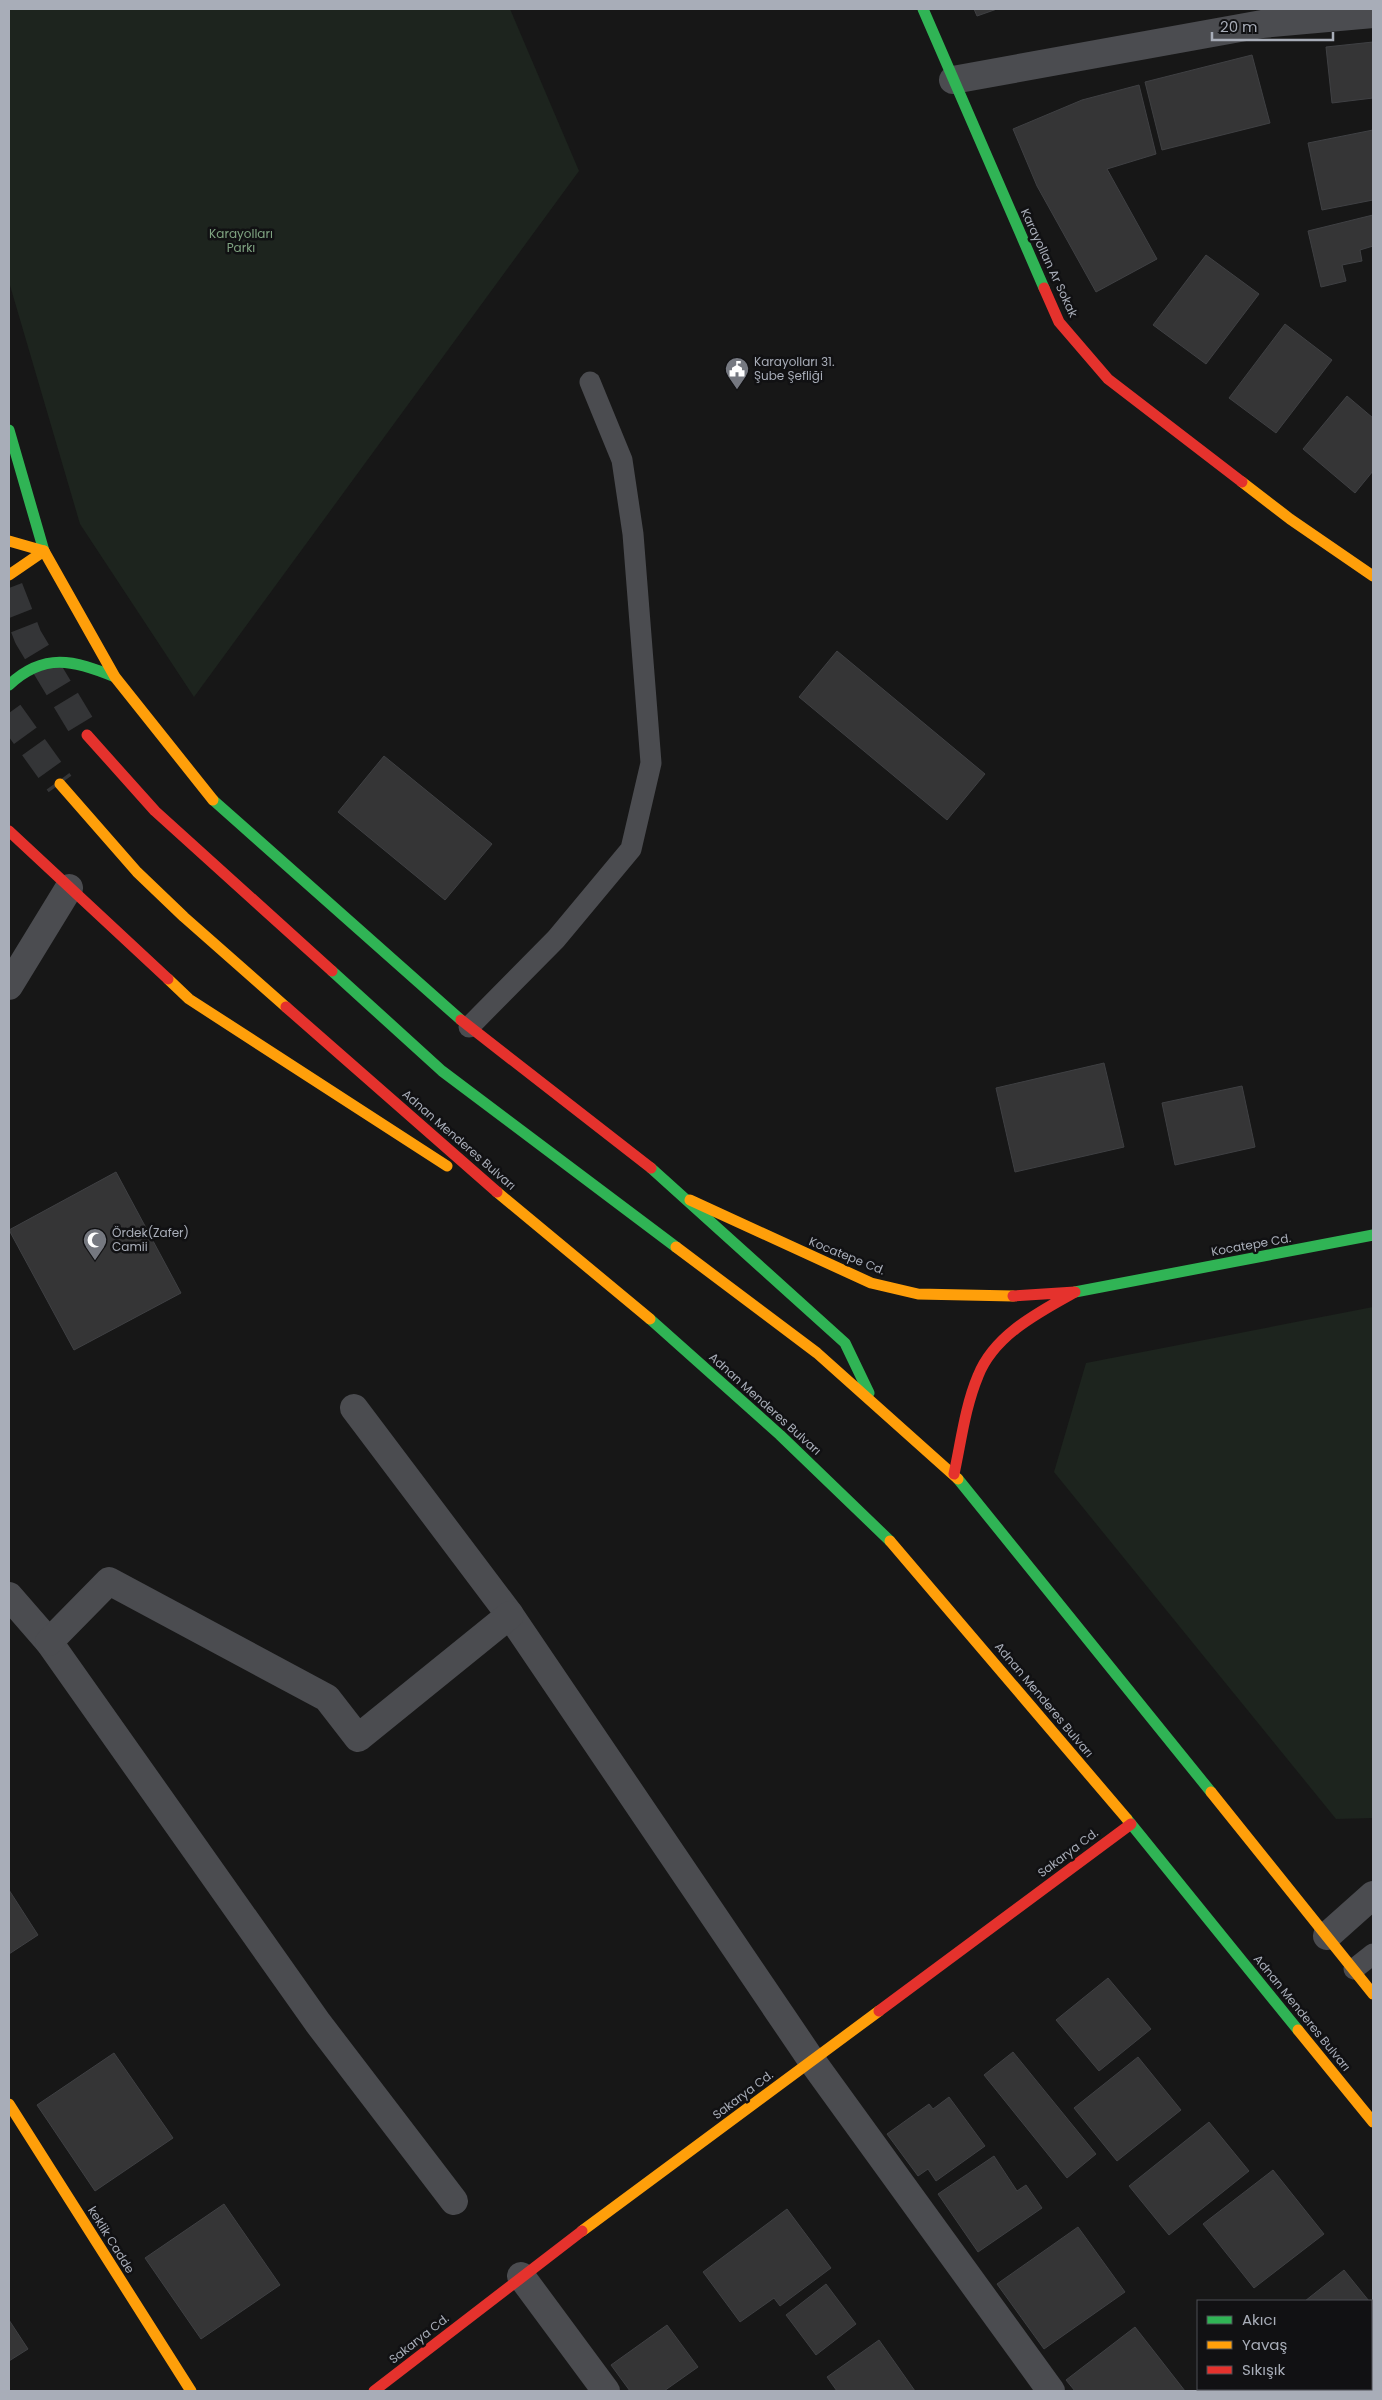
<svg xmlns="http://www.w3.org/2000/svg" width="1382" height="2400" font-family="Poppins,sans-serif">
<rect width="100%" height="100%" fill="#171717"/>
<g fill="#1d241e">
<path d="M 9,9 L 510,9 L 579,171 L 194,697 L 80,524 L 9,282 Z"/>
<path d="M 1373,1307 L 1373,1818 L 1336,1819 L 1054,1472 L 1086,1363 Z"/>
</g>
<g fill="#353536" stroke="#3f4043">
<path d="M 974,9 L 997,9 L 977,16 Z"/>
<path d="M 1373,42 L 1373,98 L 1332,103 L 1326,47 Z"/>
<path d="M 1252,55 L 1270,123 L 1162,150 L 1145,82 Z"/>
<path d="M 1139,85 L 1156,154 L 1107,169 L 1157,259 L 1096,292 L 1037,186 L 1013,129 L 1082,100 Z"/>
<path d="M 1373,130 L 1373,200 L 1322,210 L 1308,143 Z"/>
<path d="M 1373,215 L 1373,246 L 1360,250 L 1362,261 L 1342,265 L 1346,281 L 1321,287 L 1308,231 Z"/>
<path d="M 1206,255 L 1259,294 L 1206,364 L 1153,325 Z"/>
<path d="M 1285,324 L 1332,360 L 1276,433 L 1229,398 Z"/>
<path d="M 1347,396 L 1373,418 L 1373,471 L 1355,493 L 1303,449 Z"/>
<path d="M 837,651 L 985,774 L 947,820 L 799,697 Z"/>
<path d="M 384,756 L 492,844 L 445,900 L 338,812 Z"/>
<path d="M 1104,1063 L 1124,1147 L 1015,1172 L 996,1088 Z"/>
<path d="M 1242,1086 L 1255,1147 L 1175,1165 L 1162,1103 Z"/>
<path d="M 116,1172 L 181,1293 L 74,1350 L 9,1230 Z"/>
<path d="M 9,1890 L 38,1935 L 9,1954 Z"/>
<path d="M 1108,1978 L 1151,2029 L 1099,2071 L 1056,2020 Z"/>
<path d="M 1013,2052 L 1096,2154 L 1067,2178 L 984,2075 Z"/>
<path d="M 114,2053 L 173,2138 L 95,2191 L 37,2105 Z"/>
<path d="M 1138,2057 L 1181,2110 L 1117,2161 L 1074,2108 Z"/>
<path d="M 949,2097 L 985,2146 L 936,2181 L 928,2169 L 918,2176 L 887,2134 L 929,2104 L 933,2109 Z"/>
<path d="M 1209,2122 L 1249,2171 L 1169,2235 L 1129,2186 Z"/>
<path d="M 994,2156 L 1017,2191 L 1026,2185 L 1042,2208 L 978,2252 L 938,2194 Z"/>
<path d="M 1273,2170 L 1324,2234 L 1254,2288 L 1203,2224 Z"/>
<path d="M 224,2204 L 280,2285 L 201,2339 L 145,2258 Z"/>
<path d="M 787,2209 L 831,2268 L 780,2306 L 774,2298 L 740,2322 L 703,2272 Z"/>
<path d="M 1078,2227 L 1125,2292 L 1044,2349 L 997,2284 Z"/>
<path d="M 1344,2270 L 1369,2301 L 1305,2301 Z"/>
<path d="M 826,2284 L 856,2324 L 816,2355 L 786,2315 Z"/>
<path d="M 1371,2304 L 1373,2307 L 1373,2331 L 1371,2333 Z"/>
<path d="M 9,2320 L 28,2349 L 9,2361 Z"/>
<path d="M 667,2325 L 698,2367 L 664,2391 L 630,2391 L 611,2365 Z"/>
<path d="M 1135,2327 L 1185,2391 L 1075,2391 L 1066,2380 Z"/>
<path d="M 879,2340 L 915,2391 L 837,2391 L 827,2377 Z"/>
</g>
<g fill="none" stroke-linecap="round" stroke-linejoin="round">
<g stroke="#343537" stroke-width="28" stroke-dasharray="28 14" stroke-linecap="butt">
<path d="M 9,588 L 28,637 L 87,735"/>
<path d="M 9,713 L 60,784"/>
</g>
<g stroke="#4b4c50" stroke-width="21">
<path d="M 469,1027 L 556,939 L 631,849 L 651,763 L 633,534 L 622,460 L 590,382"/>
<path d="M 1354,1969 L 1373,1954"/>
</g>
<g stroke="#4b4c50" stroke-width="28">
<path d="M 953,80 L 1262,24 L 1373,14"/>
<path d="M 9,986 L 69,888"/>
<path d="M 354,1408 L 510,1615 L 812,2061 L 1051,2391"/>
<path d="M 9,1596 L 49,1642 L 318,2023 L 454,2201"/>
<path d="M 49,1642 L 109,1581 L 327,1698 L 358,1738 L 510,1615"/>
<path d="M 1327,1936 L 1373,1895"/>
<path d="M 521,2276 L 606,2391"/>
</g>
<g stroke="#30b455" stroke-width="11">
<path d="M 923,9 L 1044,288"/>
<path d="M 9,430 L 44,551"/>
<path d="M 9,685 C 44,652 74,660 115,677"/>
<path d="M 213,800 L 461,1020"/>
<path d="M 332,971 L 442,1071 L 676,1247"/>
<path d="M 651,1168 L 845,1343 L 869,1393"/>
<path d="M 1075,1292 L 1373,1235"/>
<path d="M 650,1319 L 780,1435 L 890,1541"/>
<path d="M 958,1479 L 1211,1792"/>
<path d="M 1127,1819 L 1298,2030"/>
</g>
<g stroke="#ff9f0a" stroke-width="11">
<path d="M 1242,482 L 1290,519 L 1373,576"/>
<path d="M 9,541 L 44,551 L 115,677 L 213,800"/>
<path d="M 9,575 L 44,551"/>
<path d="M 60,784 L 137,872 L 184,917 L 286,1007"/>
<path d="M 168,979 L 189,999 L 447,1166"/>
<path d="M 497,1192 L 650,1319"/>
<path d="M 690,1200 L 871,1283 L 918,1294 L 1013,1296"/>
<path d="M 676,1247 L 817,1353 L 958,1479"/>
<path d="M 890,1541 L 1127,1819"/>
<path d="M 1211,1792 L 1373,1994"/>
<path d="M 1298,2030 L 1373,2122"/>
<path d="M 9,2104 L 191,2391"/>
<path d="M 582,2231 L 879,2011"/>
</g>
<g stroke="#e5322d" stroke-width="11">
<path d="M 1044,288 L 1059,322 L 1108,379 L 1242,482"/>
<path d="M 87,735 L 155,811 L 332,971"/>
<path d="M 9,831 L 168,979"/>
<path d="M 286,1007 L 497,1192"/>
<path d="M 461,1020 L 651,1168"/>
<path d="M 954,1474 C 961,1442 965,1407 978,1376 C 994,1335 1039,1312 1075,1292 L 1013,1296"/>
<path d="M 879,2011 L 1131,1824"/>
<path d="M 374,2391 L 582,2231"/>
</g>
</g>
<defs>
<g id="civic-pin" transform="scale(1.25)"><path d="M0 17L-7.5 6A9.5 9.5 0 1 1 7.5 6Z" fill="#757880" stroke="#111113"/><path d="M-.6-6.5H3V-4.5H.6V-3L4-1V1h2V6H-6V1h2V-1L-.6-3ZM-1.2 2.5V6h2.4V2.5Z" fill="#fff"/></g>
<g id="mosque-pin" transform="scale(1.25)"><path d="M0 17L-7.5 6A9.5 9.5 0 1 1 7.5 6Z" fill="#757880" stroke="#111113"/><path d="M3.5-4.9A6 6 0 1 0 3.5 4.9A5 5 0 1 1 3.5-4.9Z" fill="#fff"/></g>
</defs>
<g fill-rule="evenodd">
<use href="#civic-pin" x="737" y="369"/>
<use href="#mosque-pin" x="95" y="1240"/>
</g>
<g text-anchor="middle" stroke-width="5" stroke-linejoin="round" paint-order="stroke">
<g font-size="12" fill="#7fa381" stroke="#111113">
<text x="241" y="238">Karayolları<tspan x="241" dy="14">Parkı</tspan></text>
</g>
<g font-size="12" fill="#a8adb8" stroke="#111113">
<text transform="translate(1049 263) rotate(65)" y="4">Karayollan Ar Sokak</text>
<text transform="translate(459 1140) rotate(41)" y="4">Adnan Menderes Bulvarı</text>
<text transform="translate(1251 1245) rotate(-10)" y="4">Kocatepe Cd.</text>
<text transform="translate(847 1256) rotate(22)" y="4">Kocatepe Cd.</text>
<text transform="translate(765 1404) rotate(42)" y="4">Adnan Menderes Bulvarı</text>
<text transform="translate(1044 1700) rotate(50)" y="4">Adnan Menderes Bulvarı</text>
<text transform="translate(1068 1853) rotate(-37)" y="4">Sakarya Cd.</text>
<text transform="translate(1302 2013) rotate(51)" y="4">Adnan Menderes Bulvarı</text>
<text transform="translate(743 2095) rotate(-37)" y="4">Sakarya Cd.</text>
<text transform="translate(111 2240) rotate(58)" y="4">keklik Cadde</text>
<text transform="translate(419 2339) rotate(-38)" y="4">Sakarya Cd.</text>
</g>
<g font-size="12" fill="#a8adb8" stroke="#111113" text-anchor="start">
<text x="754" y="366">Karayolları 31.<tspan x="754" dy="14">Şube Şefliği</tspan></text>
<text x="112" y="1237">Ördek(Zafer)<tspan x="112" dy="14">Camii</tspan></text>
</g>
</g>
<rect width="1382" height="2400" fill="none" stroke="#a8adb8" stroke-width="20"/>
<rect x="1197" y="2300" width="175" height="90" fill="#111113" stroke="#4d4f55"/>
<rect x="1207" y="2316" width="25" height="8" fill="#30b455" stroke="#4d4f55"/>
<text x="1242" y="2325" font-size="15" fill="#a8adb8">Akıcı</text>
<rect x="1207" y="2341" width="25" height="8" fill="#ff9f0a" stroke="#4d4f55"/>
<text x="1242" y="2350" font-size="15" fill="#a8adb8">Yavaş</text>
<rect x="1207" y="2366" width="25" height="8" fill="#e5322d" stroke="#4d4f55"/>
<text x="1242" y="2375" font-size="15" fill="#a8adb8">Sıkışık</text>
<path d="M1212 32v8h121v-8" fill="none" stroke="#a8adb8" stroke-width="2.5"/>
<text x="1220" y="32" font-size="15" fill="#a8adb8" stroke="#111113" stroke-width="4" paint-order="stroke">20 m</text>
</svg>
